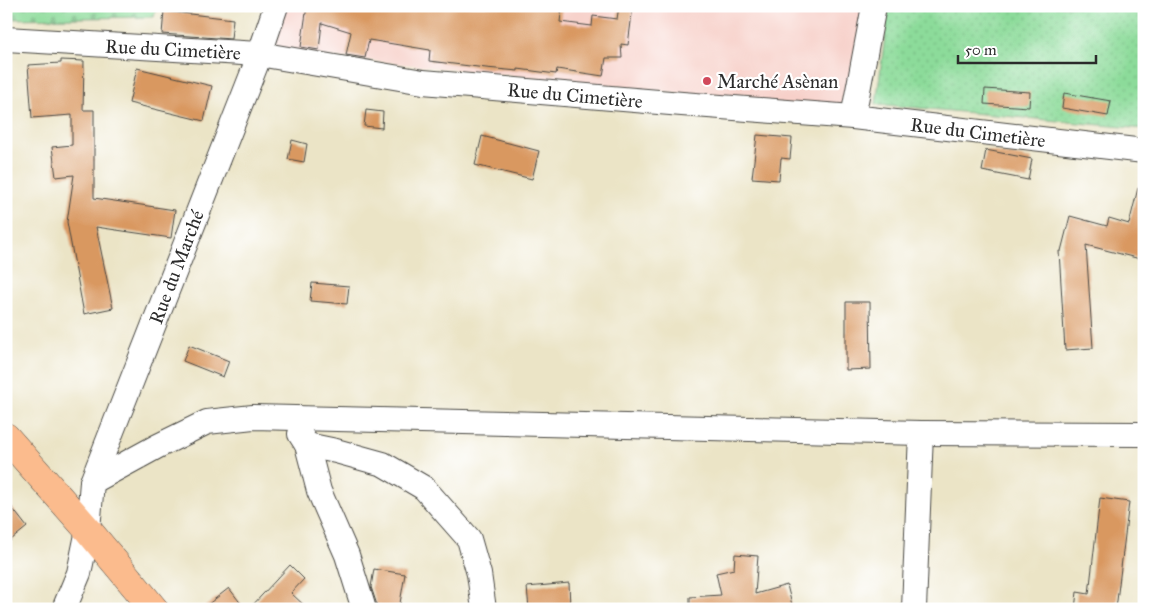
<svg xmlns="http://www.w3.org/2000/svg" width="1150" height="615" font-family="'IM FELL Great Primer',serif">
<defs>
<pattern id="cemetery-stones" width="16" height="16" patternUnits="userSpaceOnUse" patternTransform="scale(1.25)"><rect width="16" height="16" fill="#8cdb9a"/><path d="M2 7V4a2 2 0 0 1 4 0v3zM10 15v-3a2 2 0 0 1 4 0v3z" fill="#79bc85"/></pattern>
<pattern id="park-dots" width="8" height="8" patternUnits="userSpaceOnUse" patternTransform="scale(1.25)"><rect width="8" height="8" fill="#8cdb9a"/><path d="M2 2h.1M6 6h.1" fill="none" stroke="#79bc85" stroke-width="1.8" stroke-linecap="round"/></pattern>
</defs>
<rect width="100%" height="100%" fill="#fff"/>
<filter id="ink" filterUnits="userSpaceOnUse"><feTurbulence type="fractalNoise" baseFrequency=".02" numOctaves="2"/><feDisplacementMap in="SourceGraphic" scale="10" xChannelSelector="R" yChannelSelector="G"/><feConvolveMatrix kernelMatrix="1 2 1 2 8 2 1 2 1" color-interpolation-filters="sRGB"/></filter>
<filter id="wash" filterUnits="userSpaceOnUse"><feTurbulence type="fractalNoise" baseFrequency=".0096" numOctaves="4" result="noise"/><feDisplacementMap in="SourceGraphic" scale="20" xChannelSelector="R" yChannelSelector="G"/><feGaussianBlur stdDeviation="1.12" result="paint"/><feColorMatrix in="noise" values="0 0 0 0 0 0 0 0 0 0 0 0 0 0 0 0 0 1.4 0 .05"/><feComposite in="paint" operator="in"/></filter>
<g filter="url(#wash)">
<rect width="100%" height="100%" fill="#ebe4c6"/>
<path fill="#f7d0c9" d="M 284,6 L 865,6 L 851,111 L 268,50 Z"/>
<path fill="url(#cemetery-stones)" stroke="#5c8362" d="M 6,6 L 157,6 L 154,17 L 6,19 Z"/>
<path fill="url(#park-dots)" stroke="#5c8362" d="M 889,6 L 1144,6 L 1144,129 L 876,104 Z"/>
<g id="blocks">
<g fill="#d99860">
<path d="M 307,6 L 391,6 L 415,9 L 415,6 L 562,6 L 560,22 L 592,26 L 593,16 L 617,19 L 619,6 L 633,6 L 628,45 L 621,44 L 622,58 L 606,58 L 603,76 L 557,69 L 556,74 L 518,69 L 518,71 L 486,68 L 429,61 L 430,50 L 369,40 L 365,58 L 346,55 L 351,32 L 322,23 L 319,50 L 301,47 Z"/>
<path d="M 164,11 L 233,19 L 231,39 L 162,34 Z"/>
<path d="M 61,60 L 84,61 L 83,110 L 94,110 L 94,198 L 175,210 L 171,238 L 96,227 L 113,308 L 84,314 L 67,222 L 74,175 L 56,177 L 52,147 L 72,145 L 72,115 L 32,118 L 28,65 L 61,63 Z"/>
<path d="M 137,68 L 212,86 L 204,121 L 129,103 Z"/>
<path d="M 985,89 L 1030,92 L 1029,107 L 984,104 Z"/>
<path d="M 1064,93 L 1111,101 L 1108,116 L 1062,108 Z"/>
<path d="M 366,110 L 383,112 L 382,128 L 364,126 Z"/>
<path d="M 757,135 L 792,138 L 790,159 L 781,158 L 779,180 L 752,178 Z"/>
<path d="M 482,136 L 539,151 L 532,179 L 475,165 Z"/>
<path d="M 292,140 L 307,144 L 304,162 L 288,159 Z"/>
<path d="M 986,150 L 1032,159 L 1028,180 L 982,171 Z"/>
<path d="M 1138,188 L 1144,188 L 1144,260 L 1086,245 L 1093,348 L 1065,350 L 1059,251 L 1061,251 L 1070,216 L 1107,226 L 1109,218 L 1129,224 Z"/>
<path d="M 312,283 L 349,286 L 347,304 L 310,301 Z"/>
<path d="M 846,302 L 870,302 L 871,369 L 846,370 Z"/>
<path d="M 189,345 L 229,361 L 223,377 L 183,361 Z"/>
<path d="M 1100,498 L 1129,502 L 1116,609 L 1075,609 L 1077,592 L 1089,594 Z"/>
<path d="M 6,500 L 27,527 L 6,544 Z"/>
<path d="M 735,554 L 758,556 L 755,594 L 787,585 L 793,609 L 690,609 L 690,597 L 721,595 L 716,573 L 734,569 Z"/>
<path d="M 290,565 L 304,579 L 291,593 L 308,609 L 249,609 Z"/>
<path d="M 374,569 L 405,574 L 399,609 L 377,609 L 376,602 L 371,587 Z"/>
<path d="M 569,583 L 570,607 L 529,609 L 527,587 Z"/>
<path d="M 229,588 L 245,609 L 202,609 Z"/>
</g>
</g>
</g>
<g filter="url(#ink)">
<use href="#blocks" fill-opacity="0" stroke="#484742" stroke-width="1"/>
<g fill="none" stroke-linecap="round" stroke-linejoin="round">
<g stroke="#484742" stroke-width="26">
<g id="minor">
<path d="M 6,39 L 259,54 L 423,82 L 682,104 L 853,117 L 1144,151"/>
<path d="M 853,117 L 874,6"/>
<path d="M 300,434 L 307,445 L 319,491 L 347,555 L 363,606 L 363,609"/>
<path d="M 307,445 L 336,451 L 383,464 L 424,488 L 469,539 L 479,574 L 484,609"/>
<path d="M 92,482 L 158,446 L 207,422 L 253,417 L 921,433 L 1144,434"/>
<path d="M 64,609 L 79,573 L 88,530 L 92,482 L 257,62 L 276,6"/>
<path d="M 914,609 L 921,433"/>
</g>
</g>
<g stroke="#484742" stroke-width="29">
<path id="major" d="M 6,437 L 88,530 L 154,609"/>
</g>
<use href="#minor" stroke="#fff" stroke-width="24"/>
<use href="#major" stroke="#fbbb8d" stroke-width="28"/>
</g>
</g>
<circle fill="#d1495b" stroke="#fff" stroke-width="2" cx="707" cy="81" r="5"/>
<g text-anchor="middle" stroke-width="4.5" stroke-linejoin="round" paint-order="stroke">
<g font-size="19" fill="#2b2b2b" stroke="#fff">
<text transform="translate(173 49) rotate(3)" y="7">Rue du Cimetière</text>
<text transform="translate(575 95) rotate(5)" y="7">Rue du Cimetière</text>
<text transform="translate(978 132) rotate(7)" y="7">Rue du Cimetière</text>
<text transform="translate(176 267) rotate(-69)" y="7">Rue du Marché</text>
</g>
<g font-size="19" fill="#2b2b2b" stroke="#fff" text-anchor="start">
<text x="717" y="88">Marché Asènan</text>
</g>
</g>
<rect width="1150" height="615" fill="none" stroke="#fff" stroke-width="25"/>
<path d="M958 55v8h138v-8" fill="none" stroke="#2b2b2b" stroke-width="2.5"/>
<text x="965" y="55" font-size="15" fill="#2b2b2b" stroke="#ffffff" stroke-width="4" paint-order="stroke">50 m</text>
</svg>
